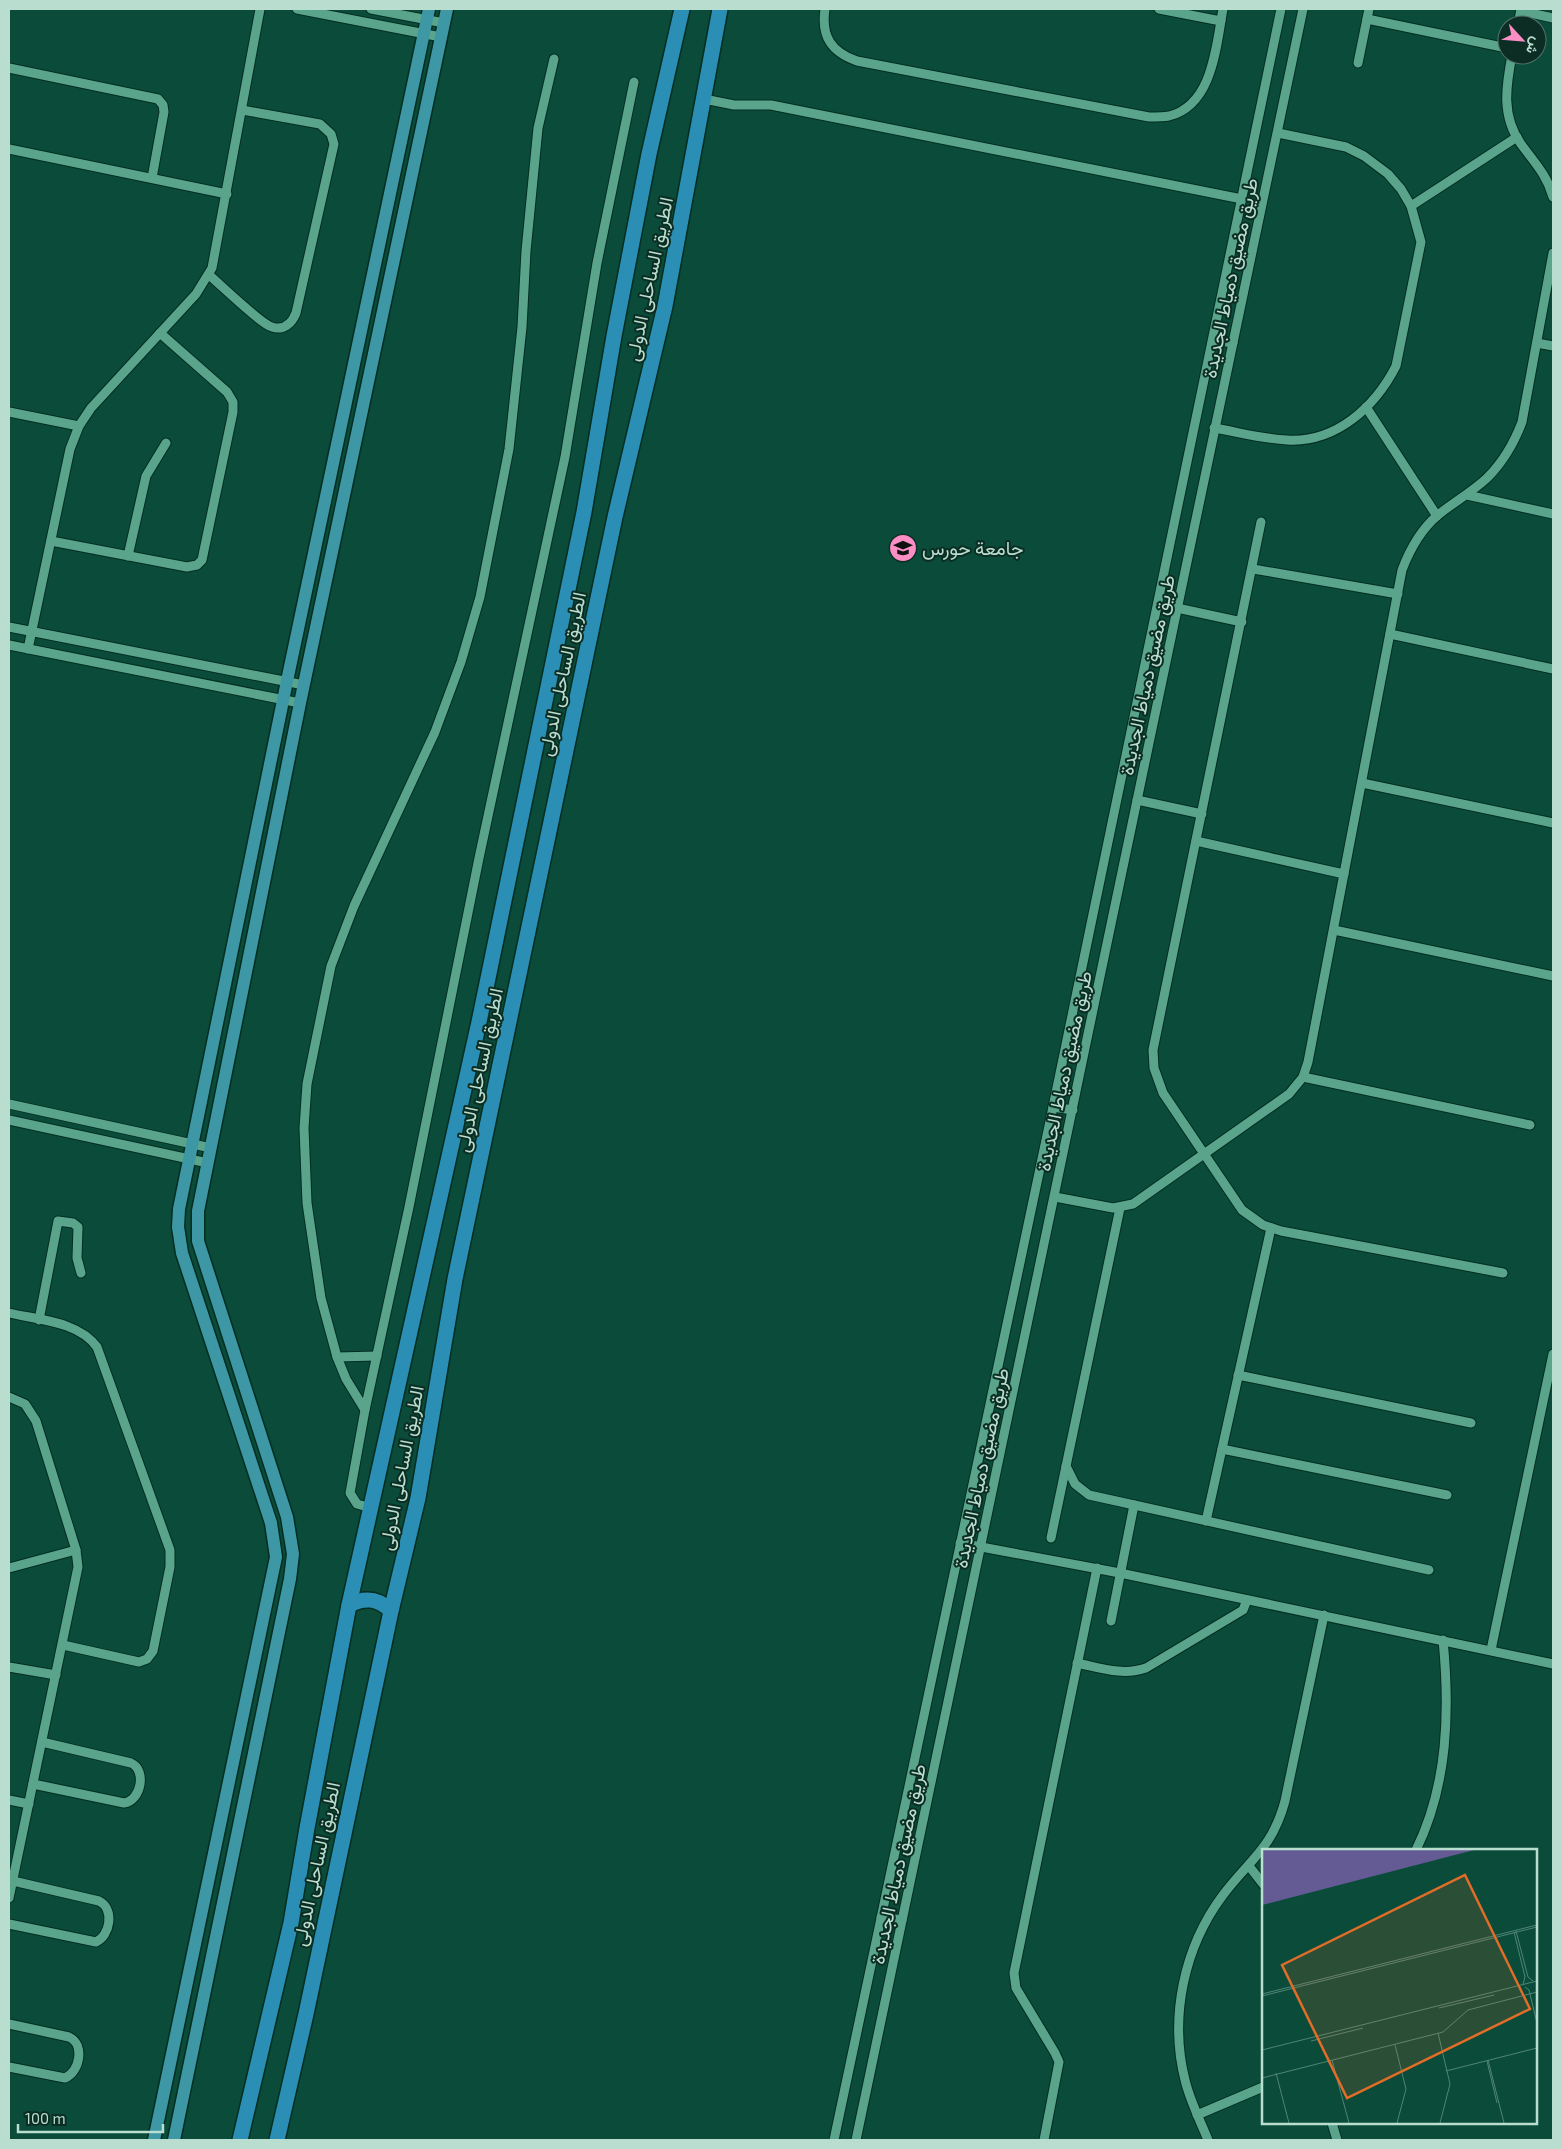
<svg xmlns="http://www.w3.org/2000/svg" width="1562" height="2149" font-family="'Exo 2',Vazirmatn,sans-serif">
<rect width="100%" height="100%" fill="#0b4b39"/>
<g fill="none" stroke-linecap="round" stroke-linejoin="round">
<g stroke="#032e22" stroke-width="11">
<g id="minor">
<path d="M 297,9 L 441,37"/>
<path d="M 371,9 L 444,23"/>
<path d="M 825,9 C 821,36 831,52 857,61 L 1149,117 C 1155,117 1163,117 1169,116 C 1213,105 1216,46 1223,9"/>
<path d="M 1159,9 L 1221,21"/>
<path d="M 1521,11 L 1553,18"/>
<path d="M 1367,19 L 1507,48"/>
<path d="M 1518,25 L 1521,9"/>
<path d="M 1512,55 C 1506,86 1501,116 1521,144 C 1534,162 1547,175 1553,197"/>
<path d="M 1358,63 L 1369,9"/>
<path d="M 9,68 L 158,99 L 163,105 L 164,112 L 152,178"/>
<path d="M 704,99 L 734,105 L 771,105 L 1242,199"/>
<path d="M 9,149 L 227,194"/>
<path d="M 1411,206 L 1517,137"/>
<path d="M 209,275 C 221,285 261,324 272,327 C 284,331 292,323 296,313 L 334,144 L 331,134 L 320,124 L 242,110"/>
<path d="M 1213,340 L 1233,343"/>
<path d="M 1537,343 L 1553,346"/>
<path d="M 1366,407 L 1437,516"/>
<path d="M 9,412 L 79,426"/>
<path d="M 1214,428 C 1238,432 1263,439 1287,440 C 1336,443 1375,407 1396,366 L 1421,242 L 1411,206 L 1401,189 L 1388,174 L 1364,156 L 1346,147 L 1278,133"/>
<path d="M 1467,495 L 1553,514"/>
<path d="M 1261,522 L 1153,1050 L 1154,1068 L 1163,1093 L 1242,1210 L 1263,1225 L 1281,1231 L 1503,1273"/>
<path d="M 51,541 L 187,567 L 197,565 L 202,560 L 233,412 L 233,402 L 227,392 L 160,333"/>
<path d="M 128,556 L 146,476 L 166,443"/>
<path d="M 1253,569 L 1398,594"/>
<path d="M 1177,608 L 1242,622"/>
<path d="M 9,627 L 304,685"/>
<path d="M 1390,634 L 1553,669"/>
<path d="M 9,645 L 300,703"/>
<path d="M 28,649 L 70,449 L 79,426 L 91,408 L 196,294 L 212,268 L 260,9"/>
<path d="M 1362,783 L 1553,823"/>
<path d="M 1137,800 L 1202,814"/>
<path d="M 1196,841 L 1344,874"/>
<path d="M 1334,930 L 1553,976"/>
<path d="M 1303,1077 L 1530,1125"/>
<path d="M 9,1104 L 211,1148"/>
<path d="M 1053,1107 L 1073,1110"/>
<path d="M 9,1120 L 208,1163"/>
<path d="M 1055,1197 L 1113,1208 L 1133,1204 L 1289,1094 L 1303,1077 L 1308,1062 L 1402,570 C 1410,549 1420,530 1438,515 C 1454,502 1472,492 1487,478 C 1503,462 1514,443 1522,422 L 1553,253"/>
<path d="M 9,1313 C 38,1320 78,1321 97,1347 L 170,1550 L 170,1567 L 153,1651 L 147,1659 L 139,1662 L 63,1645"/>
<path d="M 39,1320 L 58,1221 L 73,1223 L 78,1227 L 77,1258 L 81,1273"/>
<path d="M 337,1357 L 377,1356"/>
<path d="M 1238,1375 L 1471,1423"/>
<path d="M 9,1397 L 25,1404 L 36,1421 L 76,1550 L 78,1567 L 9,1898"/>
<path d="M 365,1410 L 346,1379 L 337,1357 L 321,1298 L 307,1203 L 304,1128 L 307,1084 L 331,966 L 354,906 L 435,732 L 461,662 L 480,597 L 509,449 L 522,327 L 526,251 L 538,128 L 554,59"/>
<path d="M 1222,1449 L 1447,1495"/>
<path d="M 1066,1466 L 1075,1484 L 1089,1495 L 1429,1570"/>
<path d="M 371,1508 L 357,1504 L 350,1493 L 365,1410 L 409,1207 L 479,858 L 565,457 L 597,263 L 634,82"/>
<path d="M 1206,1521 L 1271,1228"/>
<path d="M 1051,1538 L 1120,1208"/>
<path d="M 960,1543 L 1120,1573 L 1553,1664"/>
<path d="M 9,1568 L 76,1550"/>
<path d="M 1111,1621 L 1134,1505"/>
<path d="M 1491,1650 L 1553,1354"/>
<path d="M 1077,1663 C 1101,1668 1123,1676 1146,1668 L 1243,1610 L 1247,1600"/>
<path d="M 9,1667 L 56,1675"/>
<path d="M 33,1784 L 124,1803 C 141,1801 147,1770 131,1763 L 42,1742"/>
<path d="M 9,1800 L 29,1804"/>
<path d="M 1416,1850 C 1448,1785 1450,1711 1443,1640"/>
<path d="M 1249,1866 L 1263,1884"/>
<path d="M 881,1917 L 902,1920"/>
<path d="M 9,1924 L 96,1942 C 110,1936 115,1909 99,1901 L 13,1881"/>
<path d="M 9,2024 L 69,2037 C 85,2044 80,2072 65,2078 L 9,2067"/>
<path d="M 1197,2115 L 1263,2087"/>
<path d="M 1332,2123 L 1337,2140"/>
<path d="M 834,2140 L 1053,1107 L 1281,9"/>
<path d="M 856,2140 L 1303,9"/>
<path d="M 1044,2140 L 1059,2062 L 1055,2053 L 1016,1988 L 1014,1973 L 1097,1568"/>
<path d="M 1208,2140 C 1200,2120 1190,2101 1185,2080 C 1169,2017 1184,1947 1223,1895 C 1250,1859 1272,1849 1285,1801 L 1324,1615"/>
</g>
</g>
<g stroke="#032e22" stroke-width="15">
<g id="major">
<path d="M 154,2140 L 276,1557 L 271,1523 L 182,1253 L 178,1227 L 179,1209 L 287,681 L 429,9"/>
<path d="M 174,2140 L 290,1579 L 293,1554 L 287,1517 L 198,1241 L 198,1211 L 300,703 L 447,9"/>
</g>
</g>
<g stroke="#032e22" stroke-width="18">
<g id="highway">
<path d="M 349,1605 C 365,1597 378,1598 391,1611"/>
<path d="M 240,2140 L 291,1923 L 307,1828 L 349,1605 L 479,1022 L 584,512 L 614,336 L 649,154 L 682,9"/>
<path d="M 277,2140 L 306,2014 L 391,1611 L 418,1498 L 455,1279 L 615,517 L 665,306 L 720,9"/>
</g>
</g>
<use href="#minor" stroke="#59a48b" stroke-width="9"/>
<use href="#major" stroke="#3d97a4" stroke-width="12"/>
<use href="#highway" stroke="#2b8eb5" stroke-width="15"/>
</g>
<defs>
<g id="university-disc" transform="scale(1.4375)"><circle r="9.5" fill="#fb8fc5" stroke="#0c2d23"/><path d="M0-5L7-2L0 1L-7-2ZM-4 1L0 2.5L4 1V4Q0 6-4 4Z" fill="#111"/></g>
</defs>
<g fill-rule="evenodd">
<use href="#university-disc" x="903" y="548"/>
</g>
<g text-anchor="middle" stroke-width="4" stroke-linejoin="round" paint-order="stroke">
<g font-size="19" fill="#b9ddce" stroke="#0c2d23">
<text transform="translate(1230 278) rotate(-78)" y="7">طريق مضيق دمياط الجديدة</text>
<text transform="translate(649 279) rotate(-78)" y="7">الطريق الساحلى الدولى</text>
<text transform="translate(562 674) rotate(-78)" y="7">الطريق الساحلى الدولى</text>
<text transform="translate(1147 675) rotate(-78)" y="7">طريق مضيق دمياط الجديدة</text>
<text transform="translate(479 1070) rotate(-78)" y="7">الطريق الساحلى الدولى</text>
<text transform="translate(1064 1071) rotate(-78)" y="7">طريق مضيق دمياط الجديدة</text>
<text transform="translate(401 1468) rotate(-79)" y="7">الطريق الساحلى الدولى</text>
<text transform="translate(981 1468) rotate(-78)" y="7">طريق مضيق دمياط الجديدة</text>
<text transform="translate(316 1864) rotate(-78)" y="7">الطريق الساحلى الدولى</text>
<text transform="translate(898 1864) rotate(-78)" y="7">طريق مضيق دمياط الجديدة</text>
</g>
<g font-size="19" fill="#b9ddce" stroke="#0c2d23" text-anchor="start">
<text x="922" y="555">جامعة حورس</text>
</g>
</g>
<g transform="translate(1262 1849)">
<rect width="275" height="275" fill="#0b4b39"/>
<path d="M 0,1 L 212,1 L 0,56 Z" fill="#645b95"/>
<path fill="none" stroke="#518575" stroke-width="1" d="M 254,82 L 266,128 L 271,132M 252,83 L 263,128 L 261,135M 263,138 L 267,141 L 275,174M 0,145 L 275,76M 0,147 L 275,78M 177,159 L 232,146M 176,184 L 188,235 L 178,274M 49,192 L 101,179M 133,196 L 144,240 L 135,274M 0,201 L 275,132M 70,211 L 87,274M 226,211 L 242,274M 225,212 L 235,254M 184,222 L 275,199M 14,224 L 27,274M 0,229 L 181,183 L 206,161 L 275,143"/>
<path fill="#e16d29" fill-opacity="0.15" stroke="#e16d29" stroke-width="2.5" d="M 203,26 L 268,160 L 85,249 L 20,116 Z"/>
<rect width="275" height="275" fill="none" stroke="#b9ddce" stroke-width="2.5"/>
</g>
<rect width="1562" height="2149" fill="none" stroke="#b9ddce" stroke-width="20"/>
<g transform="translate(1522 40) rotate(116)"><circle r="24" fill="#0c2d23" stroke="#517367"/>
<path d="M0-4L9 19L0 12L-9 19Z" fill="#fb8fc5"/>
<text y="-8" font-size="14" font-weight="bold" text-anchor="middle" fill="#b9ddce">ش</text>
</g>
<path d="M18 2124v8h145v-8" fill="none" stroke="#b9ddce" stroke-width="2.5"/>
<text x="25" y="2124" font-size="15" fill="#b9ddce" stroke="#0c2d23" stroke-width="4" paint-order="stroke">100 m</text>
</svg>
